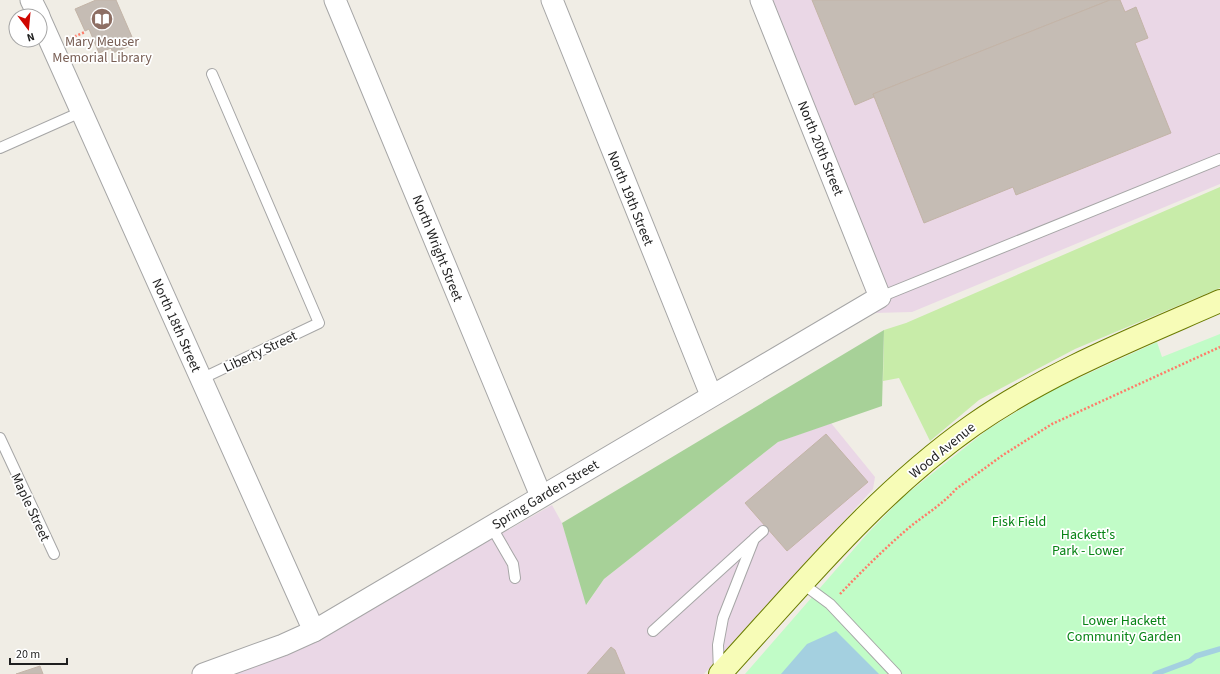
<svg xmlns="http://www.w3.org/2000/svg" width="1220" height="674" font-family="'Source Sans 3',sans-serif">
<rect width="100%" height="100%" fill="#f0ede5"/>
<g fill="#ead7e6">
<path d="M 752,0 L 1220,0 L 1220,184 L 912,312 L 874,313 Z"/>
<path d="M 831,423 L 875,477 L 873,489 L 704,674 L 208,674 L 330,631 L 552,505 L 562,523 L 587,604 L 604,579 L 778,442 Z"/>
</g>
<path fill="#c8eca9" d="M 1220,187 L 1220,288 L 1075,349 L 979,400 L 930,441 L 899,378 L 883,381 L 884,330 L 906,323 Z"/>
<path fill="#a7d198" d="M 884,330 L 882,406 L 778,442 L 604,579 L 586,605 L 562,523 Z"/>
<path fill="#c1fcc7" d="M 1220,334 L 1220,674 L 745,674 L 867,534 L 904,496 L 987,430 L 1050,391 L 1157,342 L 1162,357 Z"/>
<path fill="#a4d0e0" d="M 836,631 L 879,674 L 781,674 L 807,644 Z"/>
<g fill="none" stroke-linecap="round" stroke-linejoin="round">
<path stroke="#a4d0e0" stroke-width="5.5" d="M 1155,674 L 1190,661 L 1196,656 L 1220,649"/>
</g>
<g fill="#c5bcb4" stroke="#c3b4a7">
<path d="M 96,0 L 116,0 L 132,37 L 127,39 L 130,46 L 113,53 L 111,48 L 99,53 L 89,29 L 85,31 L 75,9 Z"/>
<path d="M 812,0 L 1110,0 L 873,94 L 874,97 L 855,105 Z"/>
<path d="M 1110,0 L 1120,0 L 1125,12 L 1136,7 L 1148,38 L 1135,43 L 1171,133 L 1016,195 L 1013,187 L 924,223 L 873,94 Z"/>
<path d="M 826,434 L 868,482 L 787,551 L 745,503 Z"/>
<path d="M 611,647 L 615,650 L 625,674 L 587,674 Z"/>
<path d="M 40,666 L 43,674 L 16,674 Z"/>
</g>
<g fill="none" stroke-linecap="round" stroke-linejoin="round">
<g stroke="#a6a6a6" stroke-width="12">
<g id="lane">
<path d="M 0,148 L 81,112"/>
<path d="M 880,297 L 1220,159"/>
<path d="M 201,379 L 319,323 L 212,74"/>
<path d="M 0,438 L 54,554"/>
<path d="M 491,526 L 513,564 L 515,578"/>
<path d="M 803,584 L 830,604 L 896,674"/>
<path d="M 653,631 L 752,541"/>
<path d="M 719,672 L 718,645 L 723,618 L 754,539 L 763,531"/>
</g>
</g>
<g stroke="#a6a6a6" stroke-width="23">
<g id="street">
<path d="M 31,0 L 39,16"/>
<path d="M 335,0 L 541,496"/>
<path d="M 552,0 L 711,395"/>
<path d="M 40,19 L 314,631"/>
<path d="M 203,674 L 283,645 L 314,631 L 880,297 L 761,0"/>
</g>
</g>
<g stroke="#6b7c00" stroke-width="24">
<path id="secondary" d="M 720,674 C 800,587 876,493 973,425 C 1049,372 1136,338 1220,301"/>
</g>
<g stroke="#ff7b68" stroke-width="2.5" stroke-dasharray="2 2" stroke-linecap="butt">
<path d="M 71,38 L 85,32"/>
<path d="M 840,594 C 863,570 886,547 911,526 C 926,514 943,504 956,489 L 1003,455 L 1052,424 L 1220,347"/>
</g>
<use href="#lane" stroke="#fff" stroke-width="10"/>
<use href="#street" stroke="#fff" stroke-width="21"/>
<use href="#secondary" stroke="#f7fcb7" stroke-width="22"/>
</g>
<defs>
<g id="library-disc" transform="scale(1.15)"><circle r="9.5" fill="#8d6e63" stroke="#fff"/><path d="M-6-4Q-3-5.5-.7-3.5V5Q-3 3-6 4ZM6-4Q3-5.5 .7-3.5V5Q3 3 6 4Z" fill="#fff"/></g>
</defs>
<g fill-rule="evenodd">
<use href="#library-disc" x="102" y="19"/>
</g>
<g text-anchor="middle" stroke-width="3.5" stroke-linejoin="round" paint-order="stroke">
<g font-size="14" fill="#785e54" stroke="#fff">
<text x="102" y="46">Mary Meuser<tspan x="102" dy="16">Memorial Library</tspan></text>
</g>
<g font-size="14" fill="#1f1f1f" stroke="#fff">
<text transform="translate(821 148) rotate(68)" y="5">North 20th Street</text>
<text transform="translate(631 198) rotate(68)" y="5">North 19th Street</text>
<text transform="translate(438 248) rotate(68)" y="5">North Wright Street</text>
<text transform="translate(177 325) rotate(66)" y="5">North 18th Street</text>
<text transform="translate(260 351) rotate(-25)" y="5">Liberty Street</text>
<text transform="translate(942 450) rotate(-39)" y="5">Wood Avenue</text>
<text transform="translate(545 494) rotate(-31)" y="5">Spring Garden Street</text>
<text transform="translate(31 507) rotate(65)" y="5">Maple Street</text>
</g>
<g font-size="14" fill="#078415" stroke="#fff">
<text x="1019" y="526">Fisk Field</text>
<text x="1088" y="539">Hackett's<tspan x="1088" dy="16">Park - Lower</tspan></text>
<text x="1124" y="625">Lower Hackett<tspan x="1124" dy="16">Community Garden</tspan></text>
</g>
</g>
<g transform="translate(28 28) rotate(164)"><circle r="19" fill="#ffffff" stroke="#a5a5a5"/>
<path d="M0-3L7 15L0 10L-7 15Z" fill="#cf0600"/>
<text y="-6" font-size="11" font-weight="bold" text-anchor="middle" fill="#1f1f1f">N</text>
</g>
<path d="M10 658v6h57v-6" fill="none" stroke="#1f1f1f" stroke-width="2"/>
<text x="16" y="658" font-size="12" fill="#1f1f1f" stroke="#ffffff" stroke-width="3" paint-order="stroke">20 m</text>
</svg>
